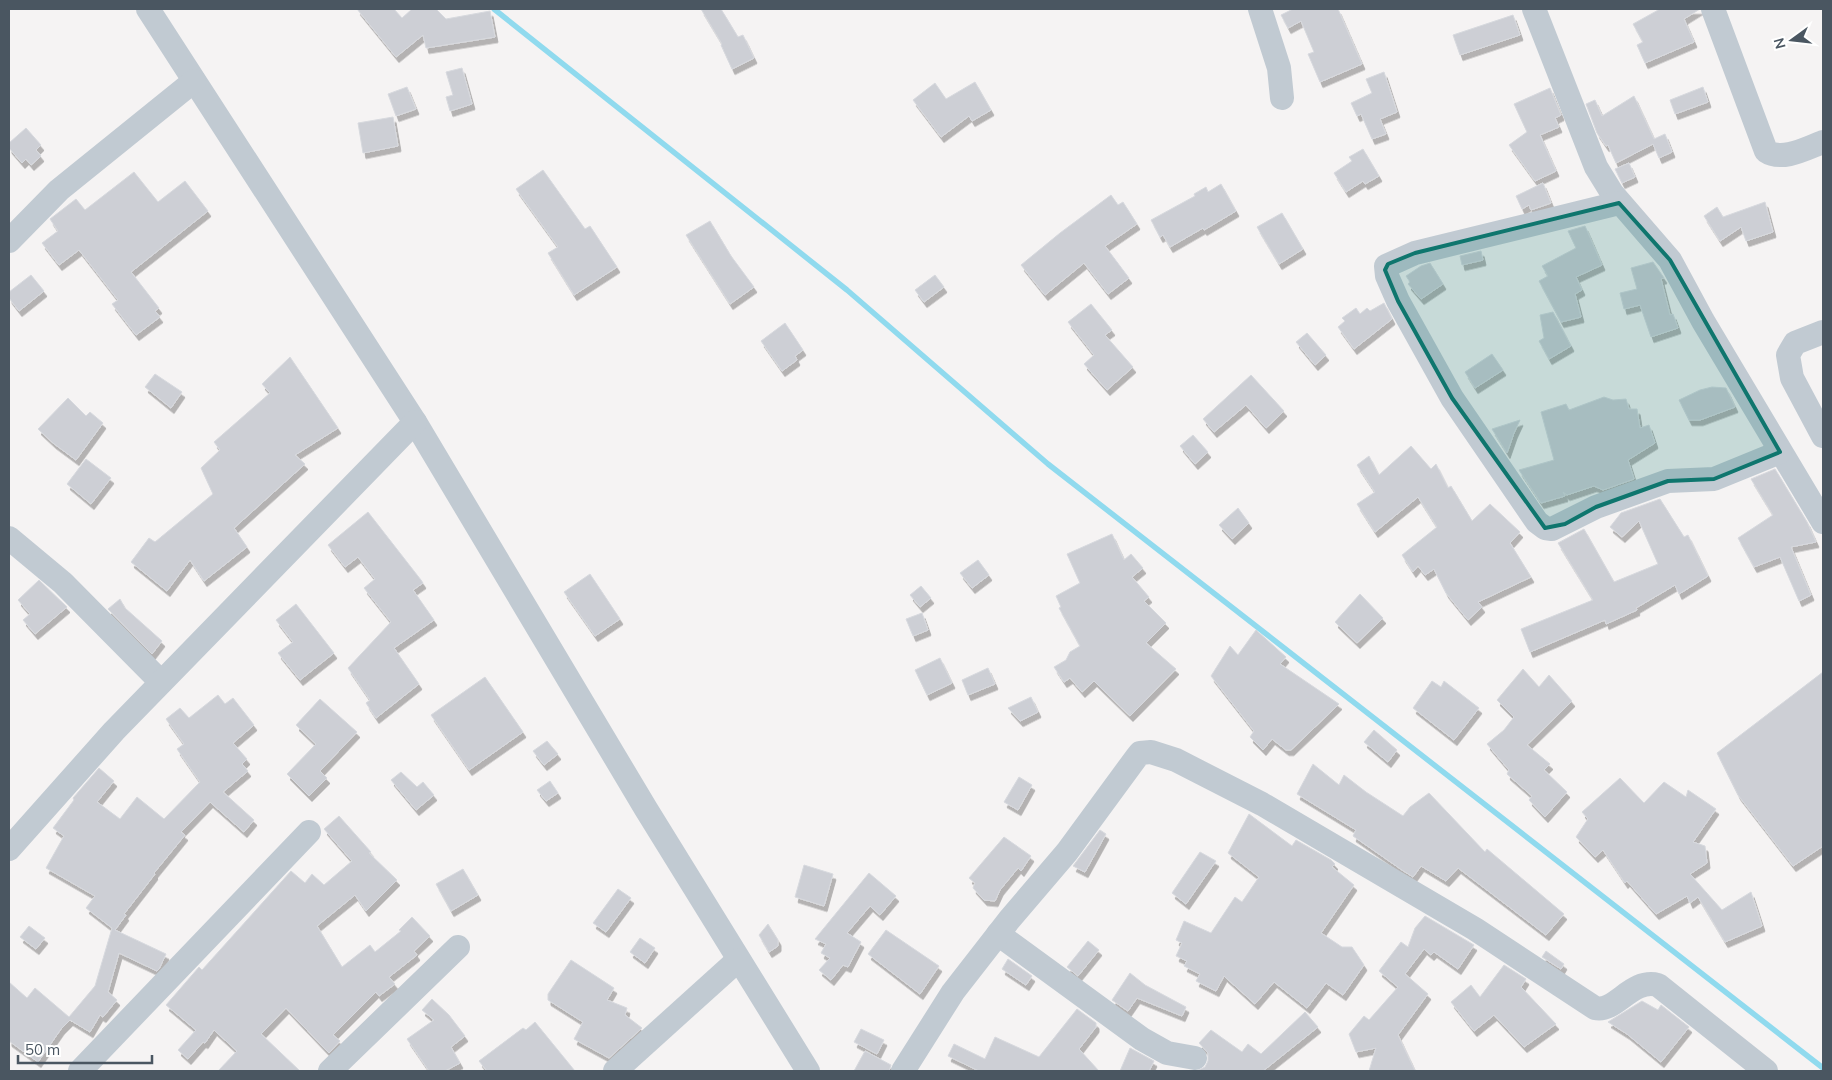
<svg xmlns="http://www.w3.org/2000/svg" width="1832" height="1080" font-family="Mulish,sans-serif">
<defs>
<filter id="shadow"><feDropShadow dx="3" dy="5.5" stdDeviation="0" flood-color="#0004"/></filter>
</defs>
<rect width="100%" height="100%" fill="#f5f3f3"/>
<g fill="none" stroke-linecap="round" stroke-linejoin="round">
<path stroke="#90daee" stroke-width="5.5" d="M 494,9 L 847,290 L 1048,464 L 1823,1068"/>
</g>
<g fill="#cdcfd5" stroke="#d7d9de" filter="url(#shadow)">
<path d="M 357,9 L 394,9 L 402,18 L 412,9 L 436,9 L 446,19 L 490,11 L 495,37 L 426,48 L 423,35 L 396,57 Z"/>
<path d="M 701,9 L 721,9 L 738,37 L 743,35 L 754,58 L 732,69 L 721,45 L 722,44 Z"/>
<path d="M 1293,9 L 1338,9 L 1362,64 L 1320,82 L 1308,54 L 1314,52 L 1301,21 L 1288,28 L 1281,15 Z"/>
<path d="M 1660,9 L 1700,9 L 1684,19 L 1694,42 L 1645,63 L 1637,45 L 1643,42 L 1633,24 Z"/>
<path d="M 1513,15 L 1520,35 L 1460,55 L 1453,35 Z"/>
<path d="M 462,68 L 472,104 L 450,111 L 446,97 L 453,95 L 446,72 Z"/>
<path d="M 1384,72 L 1397,112 L 1380,119 L 1386,134 L 1372,139 L 1361,114 L 1357,116 L 1351,103 L 1372,93 L 1366,79 Z"/>
<path d="M 975,82 L 991,110 L 972,121 L 969,116 L 941,137 L 913,100 L 935,83 L 946,99 Z"/>
<path d="M 407,87 L 416,109 L 396,116 L 388,94 Z"/>
<path d="M 1703,87 L 1708,102 L 1675,114 L 1670,100 Z"/>
<path d="M 1550,88 L 1561,115 L 1555,118 L 1559,127 L 1540,135 L 1556,171 L 1535,181 L 1509,145 L 1527,132 L 1514,104 Z"/>
<path d="M 1634,96 L 1654,139 L 1665,134 L 1672,152 L 1659,158 L 1653,144 L 1616,163 L 1608,145 L 1606,146 L 1597,133 L 1586,104 L 1595,100 L 1602,116 Z"/>
<path d="M 393,117 L 398,146 L 363,153 L 358,123 Z"/>
<path d="M 26,128 L 41,145 L 36,150 L 41,156 L 31,165 L 26,159 L 22,163 L 9,148 L 9,143 Z"/>
<path d="M 1363,149 L 1379,176 L 1365,184 L 1363,181 L 1346,192 L 1334,173 L 1352,161 L 1349,157 Z"/>
<path d="M 1629,163 L 1635,177 L 1622,183 L 1615,169 Z"/>
<path d="M 543,170 L 585,229 L 590,226 L 617,267 L 574,295 L 548,253 L 558,247 L 516,189 Z"/>
<path d="M 134,172 L 158,202 L 185,181 L 208,211 L 131,272 L 159,308 L 155,311 L 160,317 L 136,335 L 112,304 L 118,300 L 79,250 L 59,265 L 42,243 L 58,231 L 50,219 L 76,199 L 85,210 Z"/>
<path d="M 1543,183 L 1551,203 L 1531,210 L 1529,205 L 1522,209 L 1516,196 Z"/>
<path d="M 1221,184 L 1236,211 L 1204,230 L 1203,228 L 1170,247 L 1163,235 L 1160,237 L 1151,220 L 1195,196 L 1194,194 L 1206,187 L 1208,192 Z"/>
<path d="M 1111,195 L 1118,205 L 1123,202 L 1137,224 L 1105,246 L 1129,278 L 1108,294 L 1084,263 L 1045,295 L 1021,265 L 1060,233 Z"/>
<path d="M 1765,202 L 1773,232 L 1746,241 L 1741,227 L 1720,241 L 1704,216 L 1717,207 L 1723,217 Z"/>
<path d="M 1282,213 L 1303,249 L 1279,264 L 1257,227 Z"/>
<path d="M 710,221 L 731,256 L 754,287 L 730,304 L 686,235 Z"/>
<path d="M 1585,226 L 1602,265 L 1576,277 L 1582,290 L 1575,294 L 1581,317 L 1561,322 L 1539,281 L 1548,276 L 1542,266 L 1576,248 L 1568,231 Z"/>
<path d="M 1481,251 L 1483,260 L 1462,265 L 1460,256 Z"/>
<path d="M 1653,262 L 1664,278 L 1661,279 L 1670,315 L 1673,314 L 1678,328 L 1651,337 L 1640,305 L 1624,309 L 1620,293 L 1637,289 L 1631,268 Z"/>
<path d="M 1430,263 L 1443,284 L 1421,299 L 1408,284 L 1410,282 L 1406,276 L 1421,266 Z"/>
<path d="M 31,275 L 44,291 L 19,311 L 9,298 L 9,292 Z"/>
<path d="M 935,275 L 944,287 L 924,302 L 915,290 Z"/>
<path d="M 1384,303 L 1392,319 L 1354,349 L 1338,327 L 1345,321 L 1342,318 L 1356,308 L 1360,314 L 1367,308 L 1370,311 Z"/>
<path d="M 1091,304 L 1112,330 L 1105,335 L 1133,367 L 1107,390 L 1084,364 L 1094,355 L 1068,322 Z"/>
<path d="M 1553,312 L 1571,346 L 1549,359 L 1539,341 L 1544,338 L 1540,315 Z"/>
<path d="M 785,323 L 803,350 L 795,356 L 797,360 L 782,371 L 761,341 Z"/>
<path d="M 1307,333 L 1326,355 L 1315,365 L 1296,342 Z"/>
<path d="M 1492,354 L 1503,370 L 1475,388 L 1465,372 Z"/>
<path d="M 290,357 L 338,428 L 295,455 L 305,464 L 234,528 L 247,547 L 204,581 L 190,560 L 167,591 L 131,562 L 149,538 L 155,542 L 213,494 L 201,468 L 220,450 L 214,442 L 270,393 L 262,384 Z"/>
<path d="M 155,374 L 182,392 L 171,408 L 145,387 Z"/>
<path d="M 1251,375 L 1284,411 L 1266,428 L 1246,405 L 1214,432 L 1203,419 Z"/>
<path d="M 1712,387 L 1726,388 L 1735,407 L 1700,420 L 1689,420 L 1679,400 L 1700,390 Z"/>
<path d="M 1604,397 L 1613,400 L 1626,399 L 1629,409 L 1637,409 L 1640,428 L 1649,425 L 1655,443 L 1628,460 L 1634,479 L 1603,490 L 1594,486 L 1567,495 L 1563,492 L 1565,496 L 1541,503 L 1519,470 L 1554,460 L 1541,412 L 1566,404 L 1569,410 Z"/>
<path d="M 68,398 L 86,416 L 90,412 L 103,423 L 76,460 L 53,443 L 38,429 Z"/>
<path d="M 1520,420 L 1514,433 L 1507,453 L 1492,429 Z"/>
<path d="M 1193,435 L 1208,452 L 1195,464 L 1180,446 Z"/>
<path d="M 1411,446 L 1431,469 L 1436,464 L 1448,488 L 1451,486 L 1472,521 L 1490,504 L 1520,532 L 1510,543 L 1531,577 L 1478,602 L 1482,607 L 1468,620 L 1446,593 L 1434,569 L 1425,575 L 1418,566 L 1413,572 L 1402,555 L 1437,527 L 1418,497 L 1375,532 L 1357,504 L 1375,492 L 1357,465 L 1369,456 L 1379,475 Z"/>
<path d="M 86,459 L 111,478 L 91,504 L 67,484 Z"/>
<path d="M 1775,469 L 1807,522 L 1816,542 L 1791,547 L 1811,595 L 1799,601 L 1780,557 L 1754,567 L 1738,538 L 1773,515 L 1751,479 Z"/>
<path d="M 1660,499 L 1684,537 L 1688,535 L 1708,576 L 1679,594 L 1675,585 L 1636,608 L 1637,610 L 1606,624 L 1605,620 L 1530,652 L 1521,629 L 1593,600 L 1558,543 L 1584,529 L 1614,582 L 1658,564 L 1639,521 L 1622,537 L 1610,527 L 1621,513 Z"/>
<path d="M 1238,508 L 1249,523 L 1232,539 L 1219,525 Z"/>
<path d="M 368,512 L 421,580 L 423,583 L 413,590 L 434,620 L 394,648 L 419,684 L 376,718 L 366,703 L 370,700 L 348,668 L 391,622 L 364,588 L 375,579 L 358,557 L 345,567 L 328,545 Z"/>
<path d="M 1112,534 L 1124,560 L 1131,554 L 1143,568 L 1132,577 L 1149,597 L 1144,601 L 1166,623 L 1146,643 L 1176,669 L 1130,716 L 1094,681 L 1082,692 L 1070,678 L 1064,682 L 1054,667 L 1066,660 L 1070,652 L 1080,646 L 1059,608 L 1061,607 L 1056,596 L 1080,583 L 1067,554 Z"/>
<path d="M 978,560 L 989,575 L 972,588 L 960,573 Z"/>
<path d="M 590,574 L 620,619 L 595,636 L 564,592 Z"/>
<path d="M 39,580 L 67,607 L 35,634 L 23,620 L 30,614 L 18,600 Z"/>
<path d="M 921,586 L 931,598 L 920,607 L 910,595 Z"/>
<path d="M 1360,594 L 1383,618 L 1357,643 L 1335,622 Z"/>
<path d="M 120,599 L 125,608 L 162,641 L 152,654 L 108,609 Z"/>
<path d="M 296,604 L 334,653 L 300,680 L 278,653 L 293,642 L 276,620 Z"/>
<path d="M 922,613 L 928,630 L 913,636 L 906,619 Z"/>
<path d="M 1256,630 L 1286,657 L 1280,664 L 1339,704 L 1291,750 L 1286,750 L 1272,739 L 1263,750 L 1250,737 L 1254,731 L 1211,676 L 1230,646 L 1238,655 Z"/>
<path d="M 940,658 L 952,683 L 927,695 L 915,670 Z"/>
<path d="M 988,668 L 995,684 L 968,695 L 962,680 Z"/>
<path d="M 1523,669 L 1539,687 L 1549,675 L 1572,701 L 1527,745 L 1550,764 L 1544,770 L 1567,792 L 1545,817 L 1529,800 L 1532,796 L 1507,774 L 1509,770 L 1487,744 L 1504,730 L 1514,717 L 1497,700 Z"/>
<path d="M 1823,672 L 1823,846 L 1793,866 L 1738,795 L 1717,753 Z"/>
<path d="M 485,677 L 523,732 L 469,770 L 431,715 Z"/>
<path d="M 1432,681 L 1441,687 L 1444,681 L 1479,708 L 1454,740 L 1413,708 Z"/>
<path d="M 218,695 L 225,704 L 233,698 L 254,725 L 233,743 L 247,759 L 242,764 L 248,771 L 223,792 L 254,820 L 244,832 L 210,802 L 181,832 L 185,835 L 154,873 L 155,874 L 124,914 L 126,915 L 115,930 L 166,954 L 159,969 L 157,971 L 119,953 L 108,992 L 117,1000 L 103,1017 L 100,1015 L 90,1032 L 70,1020 L 61,1029 L 38,1062 L 9,1041 L 9,982 L 27,998 L 35,988 L 69,1017 L 95,986 L 112,928 L 86,908 L 95,896 L 46,868 L 64,836 L 53,828 L 74,800 L 73,798 L 99,768 L 114,781 L 97,802 L 120,819 L 137,797 L 164,819 L 200,782 L 177,749 L 184,744 L 166,719 L 180,708 L 189,718 Z"/>
<path d="M 1031,697 L 1038,712 L 1020,721 L 1008,708 Z"/>
<path d="M 320,699 L 357,732 L 320,771 L 327,778 L 309,796 L 287,774 L 316,744 L 296,725 Z"/>
<path d="M 1374,730 L 1397,750 L 1388,762 L 1364,742 Z"/>
<path d="M 547,741 L 558,754 L 544,765 L 533,751 Z"/>
<path d="M 1313,764 L 1339,785 L 1344,775 L 1366,792 L 1403,816 L 1410,807 L 1429,793 L 1485,852 L 1487,849 L 1564,914 L 1546,935 L 1458,868 L 1446,881 L 1421,866 L 1413,877 L 1402,870 L 1353,836 L 1356,830 L 1297,794 Z"/>
<path d="M 401,772 L 417,787 L 423,782 L 434,795 L 416,810 L 391,780 Z"/>
<path d="M 1019,777 L 1032,785 L 1018,810 L 1004,802 Z"/>
<path d="M 1620,778 L 1644,803 L 1664,782 L 1686,797 L 1688,790 L 1716,809 L 1693,842 L 1705,846 L 1707,863 L 1690,874 L 1722,910 L 1751,892 L 1762,926 L 1725,942 L 1698,897 L 1690,903 L 1687,896 L 1656,914 L 1627,881 L 1625,883 L 1603,850 L 1595,857 L 1576,837 L 1588,819 L 1582,812 Z"/>
<path d="M 550,781 L 558,793 L 546,801 L 537,790 Z"/>
<path d="M 1249,814 L 1292,846 L 1296,840 L 1331,860 L 1335,864 L 1332,867 L 1354,885 L 1321,933 L 1342,947 L 1352,947 L 1364,965 L 1343,995 L 1326,983 L 1307,1008 L 1274,982 L 1255,1004 L 1224,976 L 1216,991 L 1196,981 L 1200,974 L 1184,966 L 1187,961 L 1176,956 L 1182,943 L 1176,940 L 1184,921 L 1211,933 L 1235,897 L 1242,902 L 1259,877 L 1228,853 Z"/>
<path d="M 339,816 L 371,852 L 369,853 L 397,880 L 366,911 L 355,895 L 317,926 L 342,967 L 370,945 L 375,952 L 401,931 L 399,930 L 412,917 L 430,936 L 414,951 L 417,955 L 389,977 L 395,984 L 379,996 L 376,992 L 333,1035 L 340,1041 L 329,1053 L 286,1008 L 261,1034 L 300,1071 L 218,1071 L 237,1051 L 214,1030 L 205,1043 L 203,1042 L 188,1059 L 178,1050 L 196,1030 L 166,1005 L 199,967 L 202,970 L 291,871 L 305,883 L 312,874 L 324,885 L 352,861 L 324,829 Z"/>
<path d="M 1100,830 L 1106,834 L 1085,872 L 1073,866 Z"/>
<path d="M 1004,837 L 1031,856 L 1021,871 L 1018,868 L 1000,890 L 995,901 L 984,900 L 973,888 L 975,883 L 969,878 Z"/>
<path d="M 1200,852 L 1216,861 L 1186,904 L 1172,893 Z"/>
<path d="M 804,865 L 833,874 L 824,906 L 795,897 Z"/>
<path d="M 463,869 L 478,895 L 451,911 L 436,884 Z"/>
<path d="M 869,873 L 896,896 L 880,915 L 870,906 L 847,933 L 861,942 L 848,967 L 843,965 L 831,980 L 819,970 L 830,958 L 821,953 L 826,944 L 815,939 Z"/>
<path d="M 618,889 L 631,898 L 606,932 L 593,923 Z"/>
<path d="M 1425,916 L 1474,945 L 1458,969 L 1434,952 L 1431,955 L 1424,949 L 1405,974 L 1428,994 L 1398,1035 L 1415,1071 L 1369,1071 L 1376,1048 L 1356,1052 L 1349,1034 L 1364,1016 L 1369,1020 L 1398,987 L 1379,971 L 1401,942 L 1408,947 L 1415,928 Z"/>
<path d="M 768,924 L 778,940 L 778,946 L 769,952 L 759,935 Z"/>
<path d="M 29,926 L 45,938 L 36,949 L 20,937 Z"/>
<path d="M 886,930 L 939,966 L 920,994 L 868,954 Z"/>
<path d="M 640,938 L 655,948 L 645,963 L 630,952 Z"/>
<path d="M 1088,941 L 1099,950 L 1078,976 L 1067,967 Z"/>
<path d="M 1546,951 L 1564,964 L 1561,969 L 1542,957 Z"/>
<path d="M 1008,959 L 1032,976 L 1026,985 L 1002,969 Z"/>
<path d="M 571,960 L 614,988 L 607,1000 L 627,1008 L 625,1015 L 642,1028 L 609,1058 L 574,1039 L 583,1022 L 548,1000 L 548,994 Z"/>
<path d="M 1504,965 L 1526,979 L 1521,987 L 1556,1024 L 1524,1047 L 1494,1015 L 1474,1031 L 1451,1002 L 1471,985 L 1480,997 Z"/>
<path d="M 1130,973 L 1145,985 L 1186,1007 L 1182,1016 L 1137,998 L 1128,1011 L 1112,1000 Z"/>
<path d="M 432,999 L 449,1015 L 465,1036 L 451,1047 L 460,1063 L 445,1071 L 429,1071 L 407,1039 L 434,1020 L 422,1010 Z"/>
<path d="M 1642,1001 L 1658,1010 L 1661,1005 L 1689,1027 L 1661,1062 L 1627,1034 L 1608,1022 Z"/>
<path d="M 1077,1009 L 1096,1023 L 1096,1027 L 1079,1049 L 1099,1071 L 979,1071 L 948,1056 L 954,1044 L 985,1059 L 995,1037 L 1039,1057 Z"/>
<path d="M 1305,1012 L 1318,1027 L 1263,1071 L 1197,1071 L 1205,1067 L 1208,1061 L 1208,1053 L 1199,1043 L 1211,1030 L 1242,1052 L 1248,1044 L 1261,1054 Z"/>
<path d="M 535,1022 L 575,1071 L 487,1071 L 479,1061 L 523,1028 L 526,1030 Z"/>
<path d="M 861,1029 L 884,1040 L 877,1054 L 854,1042 Z"/>
<path d="M 1130,1048 L 1154,1061 L 1149,1071 L 1120,1071 Z"/>
<path d="M 865,1051 L 891,1065 L 889,1071 L 854,1071 Z"/>
</g>
<g fill="none" stroke-linecap="round" stroke-linejoin="round">
<g stroke="#c1cad2" stroke-width="24">
<path d="M 148,9 L 415,422 L 646,809 L 808,1071"/>
<path d="M 1260,9 L 1279,68 L 1282,98"/>
<path d="M 1534,9 L 1596,167 L 1612,193 L 1670,260 L 1703,321 L 1823,522"/>
<path d="M 1713,9 L 1766,151 C 1782,162 1807,148 1823,142"/>
<path d="M 1619,203 L 1415,253 L 1386,266 L 1387,276 L 1398,301 L 1452,398 L 1537,522 L 1545,528 L 1552,529 L 1596,507 L 1668,481 L 1714,479 L 1780,452"/>
<path d="M 9,241 L 59,190 L 194,81"/>
<path d="M 1823,332 L 1795,343 L 1788,355 L 1792,378 L 1823,436"/>
<path d="M 9,538 L 63,583 L 161,682"/>
<path d="M 9,849 L 114,731 L 415,422"/>
<path d="M 998,934 L 1142,1039 L 1167,1053 L 1195,1058"/>
<path d="M 80,1071 L 309,832"/>
<path d="M 330,1071 L 458,947"/>
<path d="M 615,1071 L 738,960"/>
<path d="M 903,1071 L 953,992 L 1009,920 L 1067,852 L 1136,758 L 1140,753 L 1151,752 L 1176,760 L 1262,804 L 1475,929 L 1595,1008 C 1616,1013 1631,978 1658,985 L 1766,1071"/>
</g>
</g>
<path fill="#0f766e" fill-opacity="0.2" stroke="#0f766e" stroke-width="4" stroke-linejoin="round" d="M 1619,203 L 1670,260 L 1780,452 L 1714,479 L 1668,481 L 1596,507 L 1565,524 L 1545,528 L 1452,398 L 1398,301 L 1385,270 L 1388,264 L 1415,253 Z"/>
<rect width="1832" height="1080" fill="none" stroke="#4a5661" stroke-width="20"/>
<g transform="translate(1792 40) rotate(255)" stroke="#ffffff" stroke-width="4" paint-order="stroke">
<path d="M0-4L9 19L0 12L-9 19Z" fill="#4a5661"/>
<text y="-8" font-size="14" font-weight="bold" text-anchor="middle" fill="#4a5661">N</text>
</g>
<path d="M18 1055v8h134v-8" fill="none" stroke="#4a5661" stroke-width="2.5"/>
<text x="25" y="1055" font-size="15" fill="#4a5661" stroke="#ffffff" stroke-width="4" paint-order="stroke">50 m</text>
</svg>
